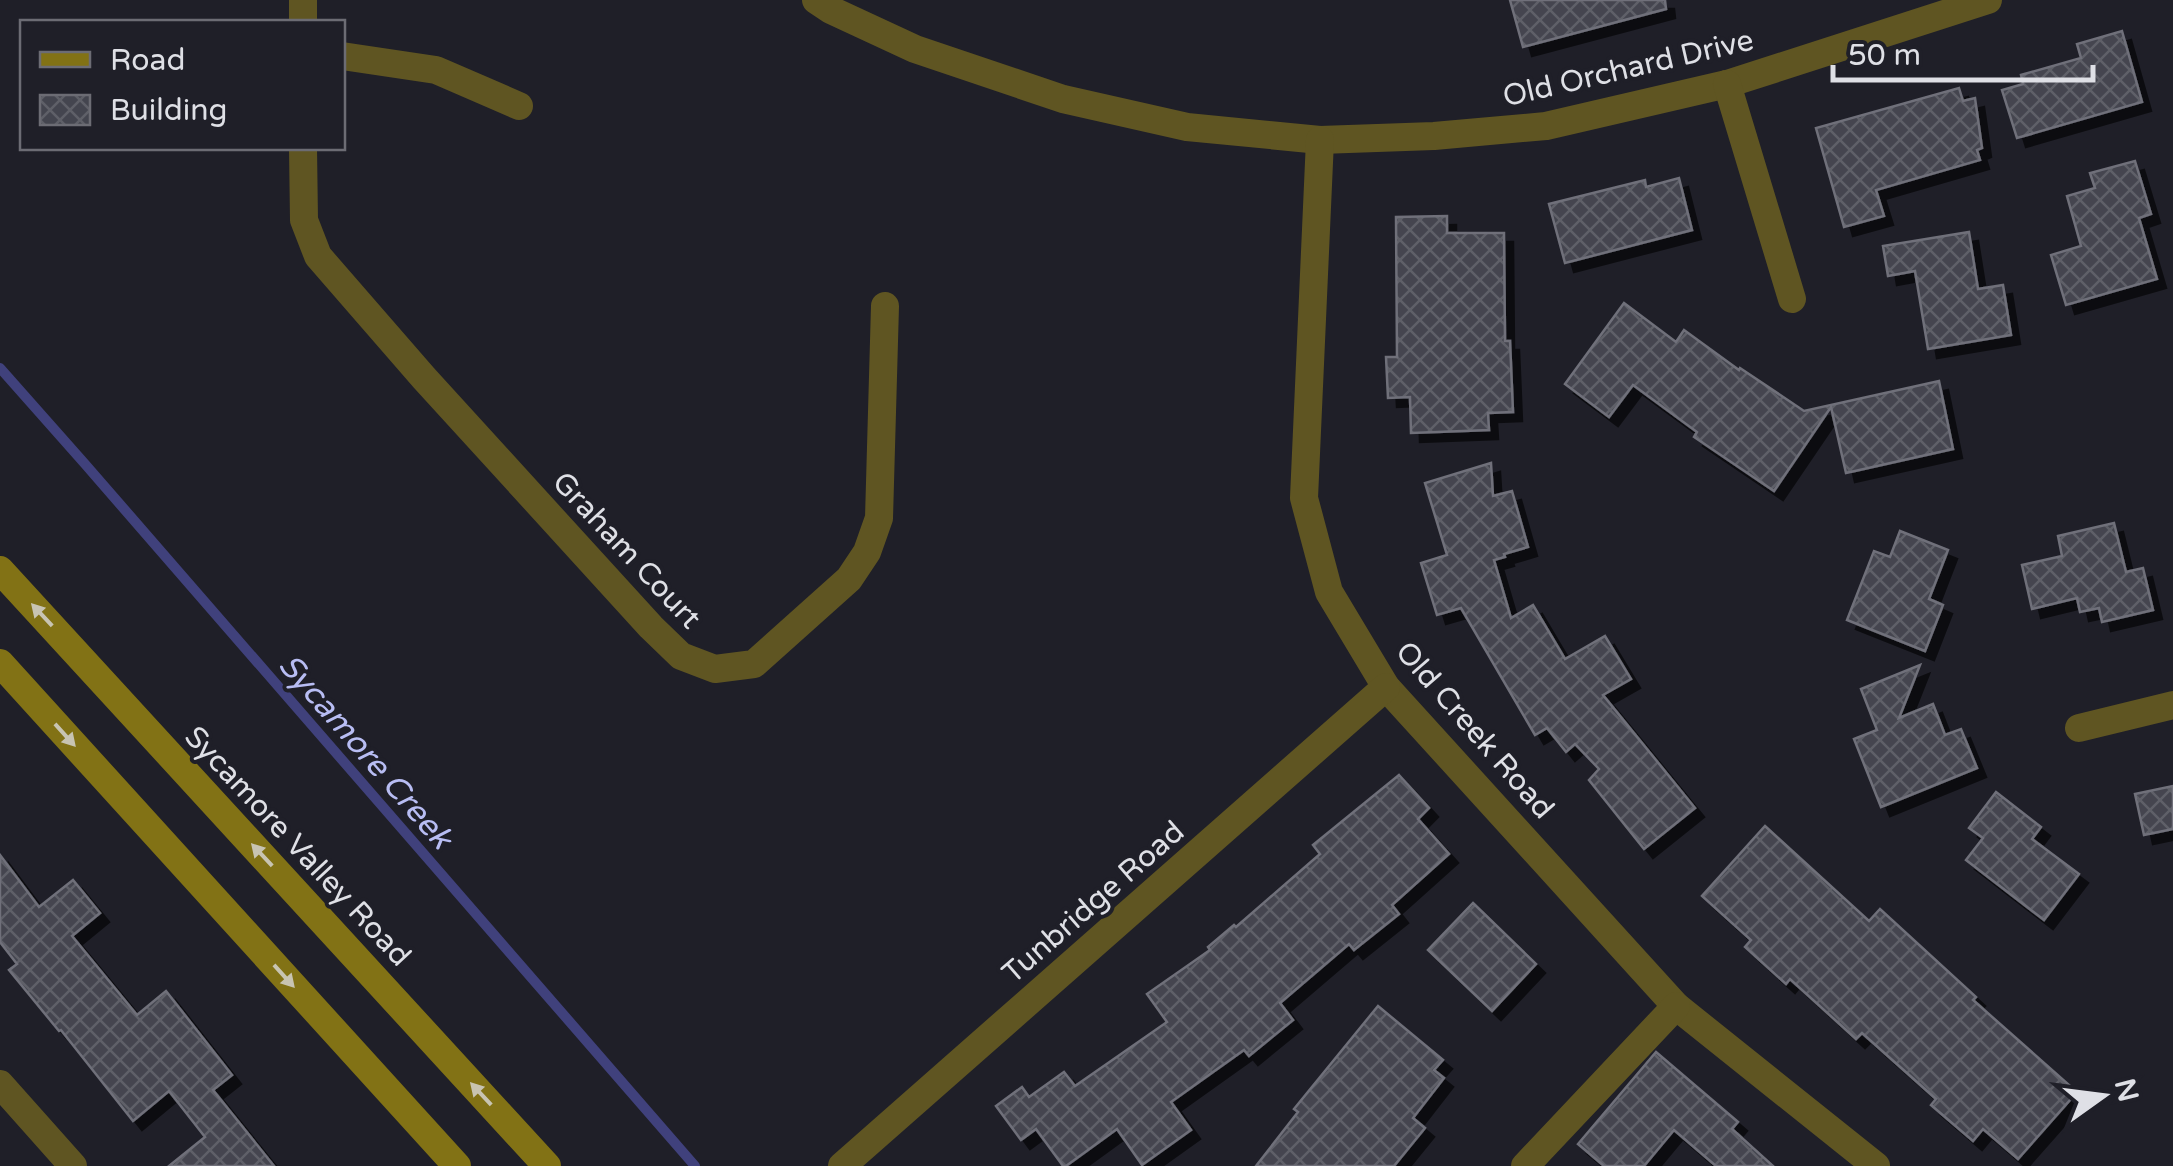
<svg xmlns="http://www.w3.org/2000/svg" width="2173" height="1166" font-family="'Varela Round',sans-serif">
<defs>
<pattern id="building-cross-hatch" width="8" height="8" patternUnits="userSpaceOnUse" patternTransform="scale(2.5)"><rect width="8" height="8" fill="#44454f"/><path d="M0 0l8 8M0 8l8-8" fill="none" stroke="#5f6068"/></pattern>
<filter id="shadow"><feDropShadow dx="9" dy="9" stdDeviation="0" flood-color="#0009"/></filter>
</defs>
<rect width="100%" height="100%" fill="#1f1f28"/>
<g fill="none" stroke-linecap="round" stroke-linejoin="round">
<path stroke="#40417c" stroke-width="10" d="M 0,368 L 85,464 L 695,1166"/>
</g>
<g fill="url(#building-cross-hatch)" stroke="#6f707a" stroke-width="2.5" filter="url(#shadow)">
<path d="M 1510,0 L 1665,0 L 1666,9 L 1523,47 Z"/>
<path d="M 2122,31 L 2142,102 L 2017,138 L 2002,90 L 2023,84 L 2021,75 L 2081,58 L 2077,44 Z"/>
<path d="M 1959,88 L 1963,101 L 1975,98 L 1982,148 L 1977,150 L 1980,160 L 1876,190 L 1884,216 L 1844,227 L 1816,128 Z"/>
<path d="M 2135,161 L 2151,214 L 2139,218 L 2157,279 L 2066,305 L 2051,255 L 2081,246 L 2067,196 L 2095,188 L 2090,173 Z"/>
<path d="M 1679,178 L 1692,230 L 1565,263 L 1549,204 L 1645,180 L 1646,187 Z"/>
<path d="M 1447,216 L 1447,233 L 1504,233 L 1505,341 L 1510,341 L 1513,412 L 1488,413 L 1489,430 L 1411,433 L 1410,397 L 1388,398 L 1386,357 L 1397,357 L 1396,217 Z"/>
<path d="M 1969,232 L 1978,289 L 2003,285 L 2011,335 L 1928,349 L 1915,271 L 1888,276 L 1883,246 Z"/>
<path d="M 1624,303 L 1676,342 L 1684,330 L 1739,370 L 1740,368 L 1804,411 L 1939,381 L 1953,449 L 1846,473 L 1831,407 L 1774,491 L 1694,437 L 1697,432 L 1633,385 L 1609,417 L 1565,384 Z"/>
<path d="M 1491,463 L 1493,496 L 1512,491 L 1528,547 L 1504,554 L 1505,557 L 1494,560 L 1511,618 L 1533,605 L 1565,659 L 1605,636 L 1631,679 L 1603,695 L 1695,808 L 1644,849 L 1589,780 L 1599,769 L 1575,744 L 1566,752 L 1547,728 L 1535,735 L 1461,608 L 1437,615 L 1421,563 L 1447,555 L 1425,483 Z"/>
<path d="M 2114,523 L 2126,572 L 2143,568 L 2153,610 L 2102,622 L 2099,608 L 2080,612 L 2077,598 L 2032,609 L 2022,565 L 2062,556 L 2058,536 Z"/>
<path d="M 1900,531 L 1948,550 L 1929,599 L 1943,605 L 1925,651 L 1847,620 L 1874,551 L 1890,557 Z"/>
<path d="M 1920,665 L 1899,718 L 1933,704 L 1945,735 L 1961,729 L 1977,768 L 1881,807 L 1854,739 L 1877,730 L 1861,689 Z"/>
<path d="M 1399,775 L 1429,808 L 1418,819 L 1449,854 L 1392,905 L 1399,914 L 1354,950 L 1349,944 L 1280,1003 L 1293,1020 L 1249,1056 L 1244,1050 L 1171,1102 L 1191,1130 L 1142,1165 L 1117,1129 L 1066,1166 L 1063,1166 L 1036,1129 L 1021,1140 L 996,1106 L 1022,1087 L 1029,1097 L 1064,1072 L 1075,1086 L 1167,1022 L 1147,994 L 1210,950 L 1208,947 L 1234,925 L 1236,927 L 1320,854 L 1313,845 Z"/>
<path d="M 2173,786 L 2173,829 L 2144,835 L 2135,794 Z"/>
<path d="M 1996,792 L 2041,827 L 2032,839 L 2079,874 L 2044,920 L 1966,860 L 1983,838 L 1969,828 Z"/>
<path d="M 1765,826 L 1869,921 L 1880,909 L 1976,997 L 1973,1000 L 2077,1092 L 2018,1159 L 1983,1129 L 1973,1141 L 1931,1105 L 1936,1099 L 1862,1033 L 1856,1039 L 1790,979 L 1786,984 L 1745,947 L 1751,940 L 1702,896 Z"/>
<path d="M 0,855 L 39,907 L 73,880 L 100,913 L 72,936 L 137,1015 L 166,991 L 232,1075 L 213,1090 L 274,1166 L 169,1166 L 205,1137 L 169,1091 L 133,1121 L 61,1030 L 59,1031 L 9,970 L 17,964 L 0,942 Z"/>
<path d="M 1473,903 L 1536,964 L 1492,1011 L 1428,950 Z"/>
<path d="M 1378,1006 L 1443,1060 L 1434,1070 L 1444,1078 L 1413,1118 L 1425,1128 L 1394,1166 L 1256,1166 L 1298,1112 L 1294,1109 Z"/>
<path d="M 1656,1052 L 1738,1122 L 1732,1129 L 1773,1166 L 1716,1166 L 1674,1130 L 1644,1166 L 1604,1166 L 1578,1144 Z"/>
</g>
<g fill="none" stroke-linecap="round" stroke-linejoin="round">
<g stroke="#5f5522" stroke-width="28">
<path d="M 816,0 L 831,10 L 915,49 L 1063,99 L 1187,127 L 1320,140 L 1434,136 L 1546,126 L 1727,84 L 1988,0"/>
<path d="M 303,22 L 303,0"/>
<path d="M 342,56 L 436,70 L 519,106"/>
<path d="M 1727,84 L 1792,299"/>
<path d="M 1320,140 L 1304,498 L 1329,592 L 1386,687 L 1676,1006 L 1876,1166"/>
<path d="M 303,148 L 304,220 L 318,256 L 424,378 L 651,627 L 681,656 L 715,669 L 754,664 L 849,579 L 867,552 L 879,518 L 885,306"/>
<path d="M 2079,728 L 2173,705"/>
<path d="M 0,1084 L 73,1166"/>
<path d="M 842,1166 L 1386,687"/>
<path d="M 1525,1166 L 1676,1006"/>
</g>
<g stroke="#827215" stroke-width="28">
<path d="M 0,570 L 547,1166"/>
<path d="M 0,663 L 457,1166"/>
</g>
</g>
<defs><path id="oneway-solid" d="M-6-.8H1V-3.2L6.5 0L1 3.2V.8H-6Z" transform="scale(2.5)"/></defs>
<g fill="#c8c4b2">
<use href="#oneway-solid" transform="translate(42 615) rotate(-133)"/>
<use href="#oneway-solid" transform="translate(65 735) rotate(48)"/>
<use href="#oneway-solid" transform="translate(262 855) rotate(-133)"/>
<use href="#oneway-solid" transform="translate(284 976) rotate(48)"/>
<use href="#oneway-solid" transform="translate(481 1094) rotate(-133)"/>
</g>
<g text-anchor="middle" stroke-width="8" stroke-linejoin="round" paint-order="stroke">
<g font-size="30" fill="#dfe0e6" stroke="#1f1f28">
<text transform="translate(1628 68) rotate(-13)" y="10">Old Orchard Drive</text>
<text transform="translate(627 550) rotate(47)" y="10">Graham Court</text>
<text transform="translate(1475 730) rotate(49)" y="10">Old Creek Road</text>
<text transform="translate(298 846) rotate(47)" y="10">Sycamore Valley Road</text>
<text transform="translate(1093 902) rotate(-41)" y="10">Tunbridge Road</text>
</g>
<g font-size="32" font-style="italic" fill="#b8bdf3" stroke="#1f1f28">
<text transform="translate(366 751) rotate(49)" y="11">Sycamore Creek</text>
</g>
</g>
<rect x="20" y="20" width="325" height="130" fill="#1f1f28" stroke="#6c6c74" stroke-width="2.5"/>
<rect x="40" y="52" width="50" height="15" fill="#827215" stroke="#6c6c74" stroke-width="2.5"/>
<text x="110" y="70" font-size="30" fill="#dfe0e6">Road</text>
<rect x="40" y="95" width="50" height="30" fill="url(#building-cross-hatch)" stroke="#6c6c74" stroke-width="2.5"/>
<text x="110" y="120" font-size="30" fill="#dfe0e6">Building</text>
<g transform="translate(2103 1096) rotate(76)" stroke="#1f1f28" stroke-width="8" paint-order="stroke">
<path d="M0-8L18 38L0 25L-18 38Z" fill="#dfe0e6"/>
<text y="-15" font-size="28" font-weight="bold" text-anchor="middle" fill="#dfe0e6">N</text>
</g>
<path d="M1833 65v15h260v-15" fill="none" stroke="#dfe0e6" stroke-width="5"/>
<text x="1848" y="65" font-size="30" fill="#dfe0e6" stroke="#1f1f28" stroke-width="8" paint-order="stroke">50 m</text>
</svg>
